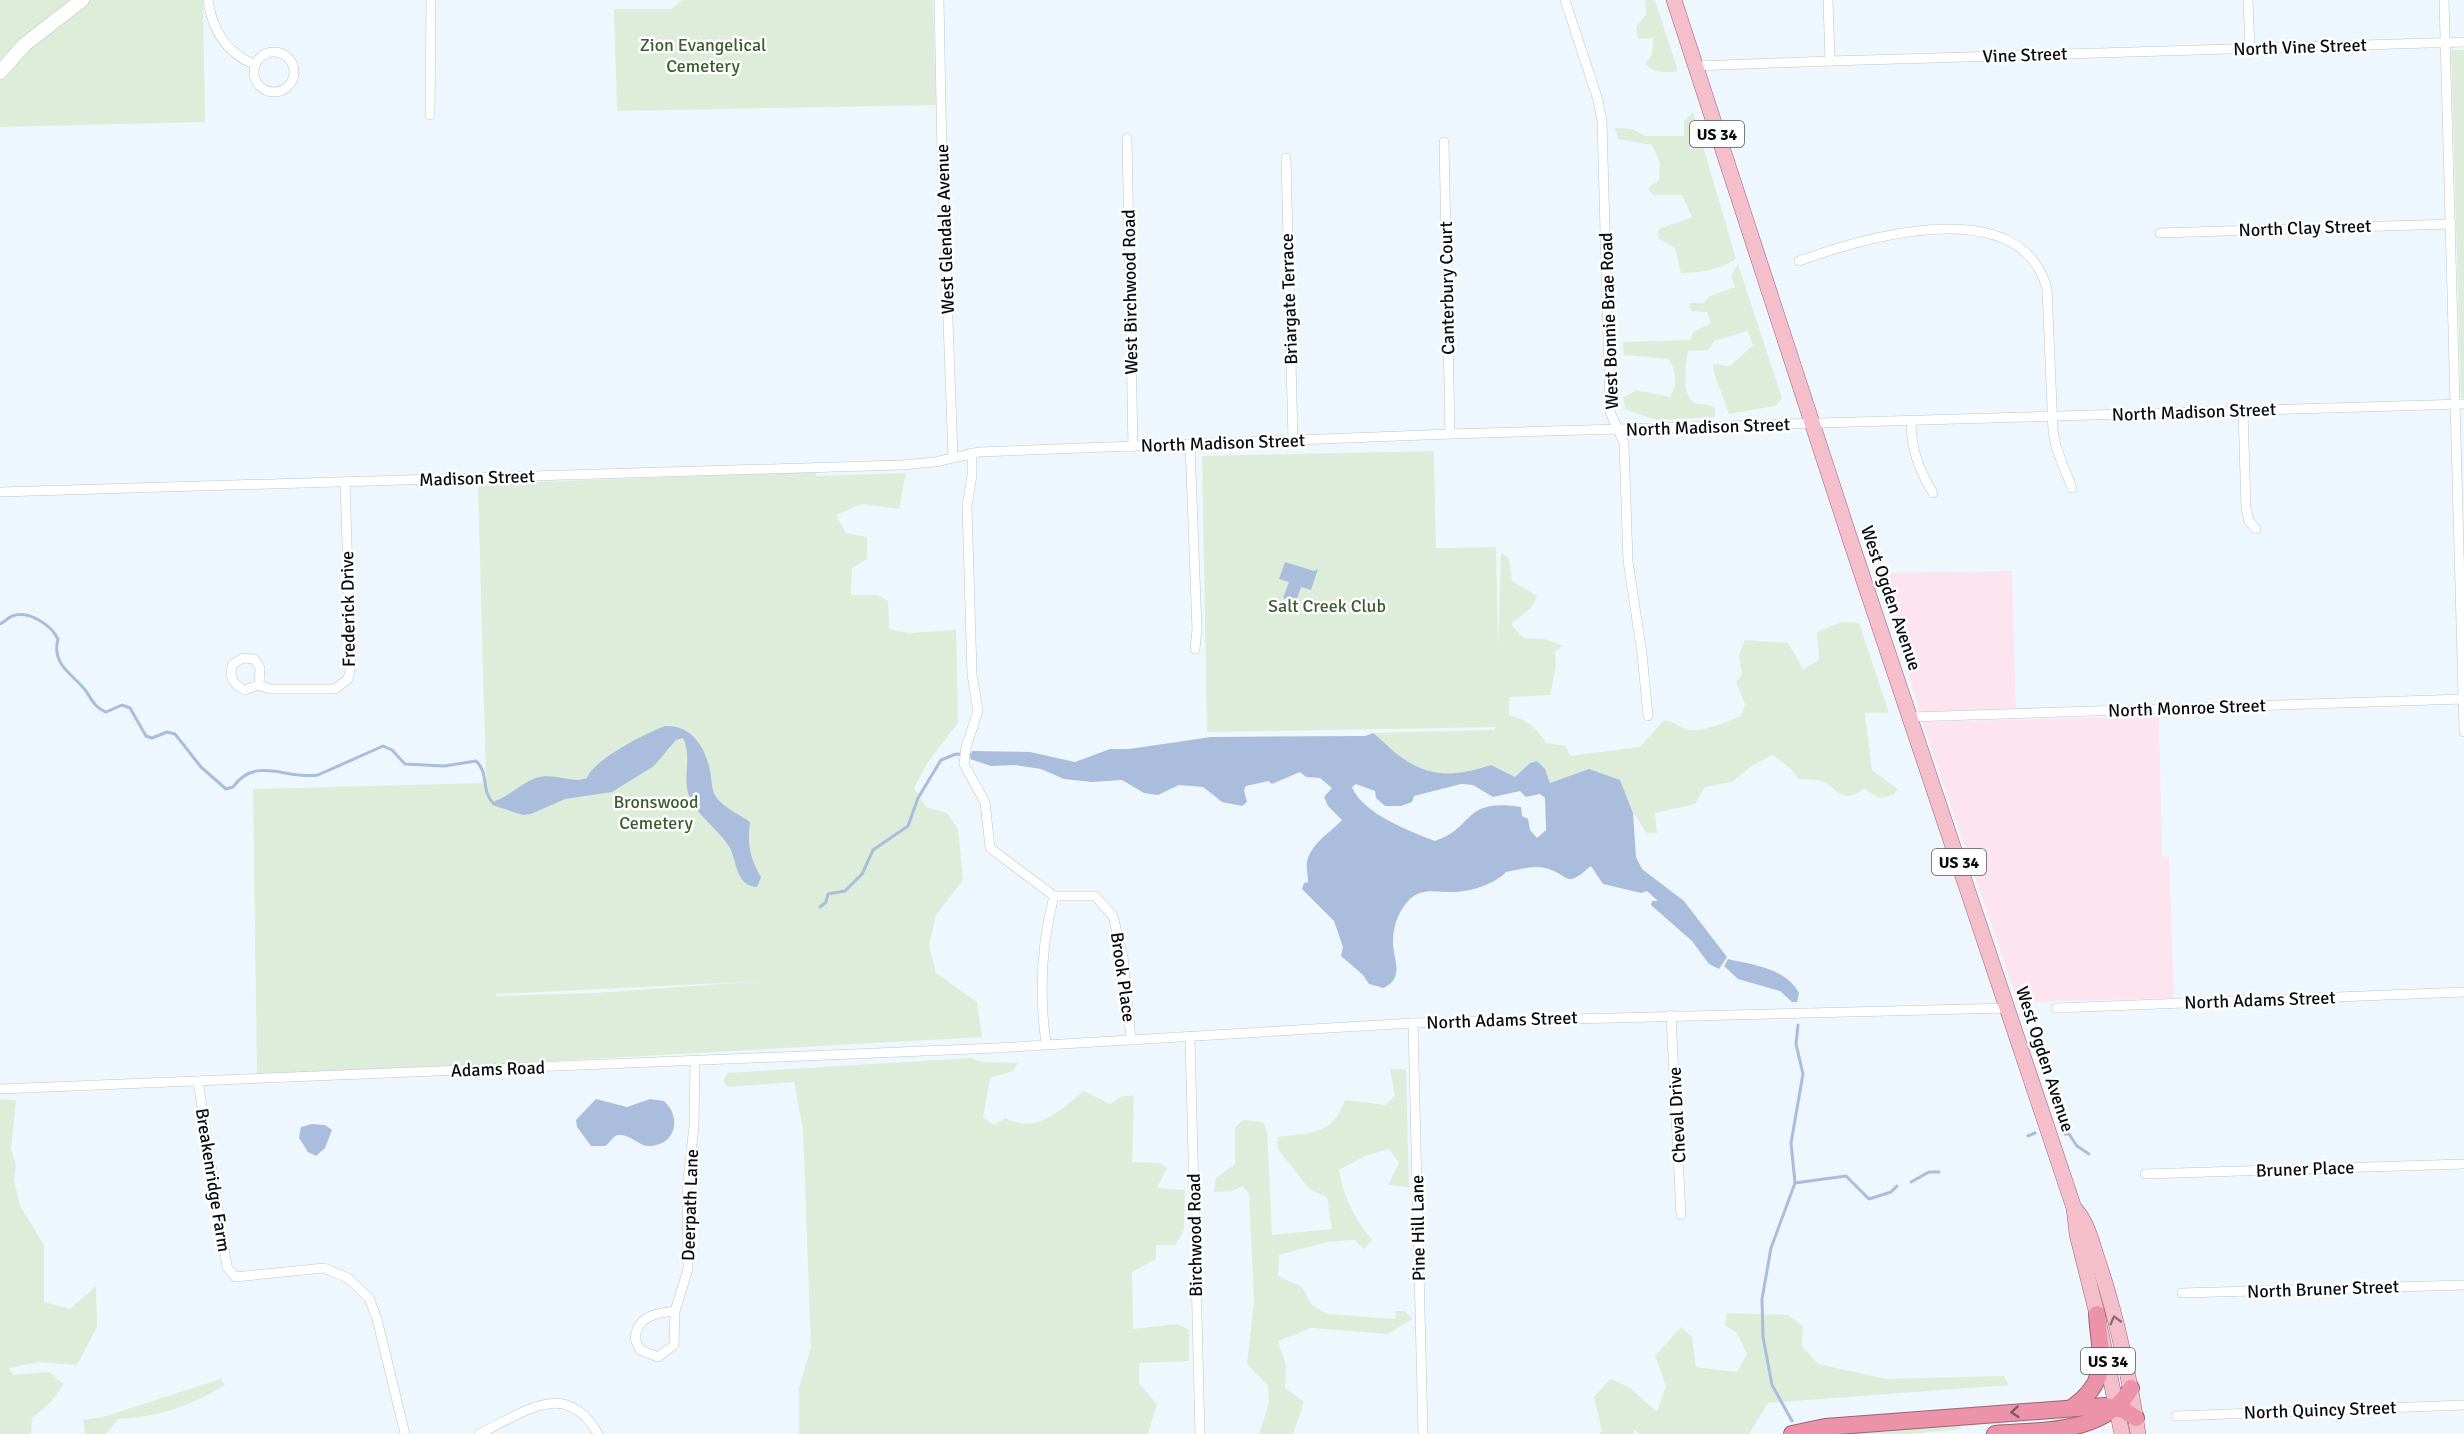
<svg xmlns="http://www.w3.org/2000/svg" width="2464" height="1434" font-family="Signika,sans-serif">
<rect width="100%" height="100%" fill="#eef7fe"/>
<g fill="#fde4ee">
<path d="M 2012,571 L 2016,711 L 1920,714 L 1880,573 Z"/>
<path d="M 2159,716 L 2162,857 L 2169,857 L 2174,998 L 2018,1002 L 1922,722 Z"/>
</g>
<g fill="#deedd9" fill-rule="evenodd">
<path d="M 0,0 L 203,0 L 205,122 L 0,127 Z"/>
<path d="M 682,0 L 933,0 L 936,105 L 617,111 L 614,9 L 671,9 Z"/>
<path d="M 1645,0 L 1655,0 L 1678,71 C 1665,73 1655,73 1645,64 L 1652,55 L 1653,38 L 1638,39 L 1636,27 L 1646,14 Z"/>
<path d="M 2451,50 L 2464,50 L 2464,398 L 2461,398 Z"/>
<path d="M 1693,112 L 1736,259 C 1719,270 1701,273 1681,273 L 1675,248 L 1658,238 L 1659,229 L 1692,217 L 1682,195 L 1653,195 L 1648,188 L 1659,180 L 1660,163 L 1652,145 L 1618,139 L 1615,128 L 1632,129 L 1645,136 L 1684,136 L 1684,121 Z"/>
<path d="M 1738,264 L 1782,398 L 1775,406 L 1729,414 L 1714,373 L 1713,364 L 1730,366 L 1753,345 L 1748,331 L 1714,341 L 1708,350 L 1688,351 C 1686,365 1680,397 1696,403 C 1703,405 1709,404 1715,408 L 1715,417 L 1656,420 L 1625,409 L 1623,398 L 1636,390 L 1670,397 C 1678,383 1676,372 1669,359 L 1624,355 L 1623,342 L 1690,340 L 1693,332 L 1711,323 L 1707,312 L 1691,311 L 1689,303 L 1704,303 L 1710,296 L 1735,287 L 1731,276 Z"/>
<path d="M 1434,451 L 1436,548 L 1496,547 L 1498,647 L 1501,553 L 1509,558 L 1512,581 L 1537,596 L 1530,609 L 1511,624 L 1523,638 L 1544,639 L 1563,646 L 1555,651 L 1556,666 L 1550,695 L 1509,697 L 1509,716 C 1526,718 1537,728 1546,743 L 1566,746 L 1570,756 L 1640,747 L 1664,720 C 1674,721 1681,729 1690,730 C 1708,731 1725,722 1741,716 L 1745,704 L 1736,683 L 1742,674 L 1739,655 L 1745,640 L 1788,643 L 1803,669 L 1819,660 L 1817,632 L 1842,622 L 1859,623 L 1889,713 L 1865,713 L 1872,770 L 1898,789 L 1893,795 L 1879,798 L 1864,789 C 1841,806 1837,787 1822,781 C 1815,779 1805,780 1798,779 L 1791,769 L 1773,755 L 1753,765 L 1732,782 L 1705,787 L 1695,804 L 1655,813 L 1657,833 L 1647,833 L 1633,813 L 1620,780 L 1578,773 L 1566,780 L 1550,783 L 1545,769 L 1530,763 L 1515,777 L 1491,765 C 1451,778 1424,778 1391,749 C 1385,744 1380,738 1373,733 L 1494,730 L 1496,727 L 1207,732 L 1202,456 Z"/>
<path d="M 815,472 L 816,476 L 906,473 L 899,509 L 862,504 L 836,515 L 846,533 L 867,537 L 867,559 L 852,568 L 851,595 L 878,595 L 888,601 L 889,629 L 908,633 L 956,630 L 958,723 L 928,762 L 914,788 L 926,807 L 947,813 L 958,829 L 963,880 L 936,915 L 929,946 L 936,973 L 977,1002 L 982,1037 L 498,1064 L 257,1074 L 253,789 L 486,783 L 478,484 ZM 764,981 L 595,993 L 496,996 L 496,994 Z"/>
<path d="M 971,1058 L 982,1062 L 1018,1063 L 1013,1071 L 990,1078 L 983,1118 L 995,1125 L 1005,1118 C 1037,1135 1061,1109 1084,1091 L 1110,1104 L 1120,1097 L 1134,1095 L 1132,1162 L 1160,1163 L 1167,1168 L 1157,1188 L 1185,1190 L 1184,1230 L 1175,1245 L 1156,1245 L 1156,1259 L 1132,1272 L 1133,1329 L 1177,1324 L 1189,1330 L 1189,1361 L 1139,1363 L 1139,1383 L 1157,1404 L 1148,1434 L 799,1434 L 799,1388 L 811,1348 L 803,1130 L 794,1082 L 728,1087 L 723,1081 L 727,1073 Z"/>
<path d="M 1390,1069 L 1406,1069 L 1409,1187 L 1388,1185 L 1399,1163 L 1389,1149 L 1365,1156 L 1339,1170 C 1343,1197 1355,1219 1372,1240 L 1364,1249 L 1355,1240 L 1327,1242 L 1279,1255 L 1278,1276 L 1302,1287 L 1312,1305 L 1327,1314 L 1396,1319 L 1395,1311 L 1405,1311 L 1412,1319 L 1388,1334 L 1311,1328 L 1278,1341 L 1286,1365 L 1285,1388 L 1304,1402 L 1293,1434 L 1259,1434 L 1269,1403 L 1268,1385 L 1247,1364 L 1254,1301 L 1249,1193 L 1242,1186 L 1232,1191 L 1214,1192 L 1216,1178 L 1235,1164 L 1235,1127 L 1243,1120 L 1263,1122 L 1267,1131 L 1272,1235 L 1332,1229 L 1327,1197 L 1310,1190 L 1278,1149 L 1277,1137 C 1312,1132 1331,1137 1345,1100 L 1385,1105 L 1395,1096 Z"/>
<path d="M 0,1099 L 16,1100 L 11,1149 L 16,1166 L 14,1180 L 20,1206 L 44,1245 L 44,1302 L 70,1309 L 96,1286 L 97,1327 L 77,1365 L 40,1362 L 9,1368 L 13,1375 L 49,1372 L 64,1384 L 50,1403 L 32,1418 L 31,1434 L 0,1434 Z"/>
<path d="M 1727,1313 L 1788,1315 L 1803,1326 L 1802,1346 L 1818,1364 L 1886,1379 L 2004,1376 L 2009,1385 L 1768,1403 L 1749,1434 L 1641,1434 L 1634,1430 L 1633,1434 L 1600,1434 L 1602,1431 L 1594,1397 L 1610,1379 L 1629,1387 L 1657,1412 L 1666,1386 L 1655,1356 L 1681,1327 L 1692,1337 L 1696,1367 L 1737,1372 L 1747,1354 L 1737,1333 L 1725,1325 Z"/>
<path d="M 221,1379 L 225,1385 C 190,1406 159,1417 118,1419 L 106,1434 L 85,1434 L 83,1420 L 103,1417 Z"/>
<path d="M 1959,1423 L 1961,1429 L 1911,1434 L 1814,1434 Z"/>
</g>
<g fill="#abbddd" fill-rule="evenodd">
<path d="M 1285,562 L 1314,571 L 1318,569 L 1311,590 L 1301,587 L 1296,602 L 1283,598 L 1289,582 L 1279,579 Z"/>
<path d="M 665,726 C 692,725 705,747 710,770 C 712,780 711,789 716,797 C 723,807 740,815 750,822 C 747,842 750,860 761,877 L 757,887 C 736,886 737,862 730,848 C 719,829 695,815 688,793 C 683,775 692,756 683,738 L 676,740 L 654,766 L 612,792 L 565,799 L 531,814 L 523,815 L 492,805 L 495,801 C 510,796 521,783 536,778 C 554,772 571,784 587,778 C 593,760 646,733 665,726 Z"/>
<path d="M 1373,733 C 1380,738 1385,744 1391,749 C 1424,778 1451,778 1491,765 L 1515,777 L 1530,763 L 1537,761 L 1545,769 L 1550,783 L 1589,769 L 1620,780 L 1633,813 L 1636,857 L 1642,869 L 1684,901 L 1727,957 L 1719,969 L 1709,964 L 1692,941 L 1651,905 L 1652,901 L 1658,901 L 1647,891 L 1641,893 L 1603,884 L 1591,866 C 1563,890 1572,875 1545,868 C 1534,865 1518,870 1506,872 C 1495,884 1472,891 1456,892 C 1438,893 1422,886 1408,901 C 1398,913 1394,924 1393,939 C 1392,959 1406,976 1384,988 L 1369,984 L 1363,975 L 1341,956 L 1343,947 L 1334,921 L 1302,889 L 1304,883 L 1308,882 C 1308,875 1306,868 1307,862 C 1311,843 1330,833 1342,820 L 1328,806 L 1324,797 L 1332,788 L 1320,778 L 1306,777 L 1300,772 L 1272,784 L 1268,781 L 1246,786 L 1244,790 L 1247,802 L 1242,806 L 1222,802 L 1203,787 L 1179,785 L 1158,795 L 1144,793 L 1122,780 L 1092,782 L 1064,779 L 1041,769 L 1015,765 L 991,766 L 970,759 L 972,751 L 1030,752 L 1075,762 L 1110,749 L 1129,749 L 1211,737 L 1365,736 ZM 1356,784 L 1375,791 L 1376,798 L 1385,806 L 1401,806 L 1412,802 L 1414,796 L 1461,784 L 1473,785 L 1493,797 L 1520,791 L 1526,797 L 1540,794 L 1545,798 L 1546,830 L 1537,838 L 1530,830 L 1528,819 L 1522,816 L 1521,807 C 1462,798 1476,827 1435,841 C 1409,831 1362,813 1352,787 Z"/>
<path d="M 1728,959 C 1753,965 1786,968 1799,993 L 1797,1002 L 1792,1002 L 1780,991 L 1738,979 L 1724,966 Z"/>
<path d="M 596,1099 L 627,1107 L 650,1099 L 664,1101 C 681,1116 677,1144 651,1146 C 639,1147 631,1134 619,1135 C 613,1135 610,1143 605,1146 L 591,1146 L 577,1127 L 576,1120 Z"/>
<path d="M 312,1124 L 325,1125 L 332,1130 L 325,1148 L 316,1156 L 308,1152 L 299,1138 L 301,1127 Z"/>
</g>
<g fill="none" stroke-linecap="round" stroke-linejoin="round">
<g stroke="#abbddd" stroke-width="3">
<path d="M 0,624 C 4,622 8,618 12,616 C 29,610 51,625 58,639 C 51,665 73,674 86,691 C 92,700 95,708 106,712 L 122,705 L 130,708 L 146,736 L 152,738 L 167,732 L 175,734 L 201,767 L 226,789 L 233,787 C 256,755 286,780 318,775 L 383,746 L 392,750 L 405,764 L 444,766 L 476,761 C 489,772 481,791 493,803"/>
<path d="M 820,907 L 826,902 L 828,894 L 845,891 L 862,874 L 873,850 L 908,826 L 918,798 L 941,760 L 956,754 L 974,755"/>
<path d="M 2065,1134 L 2069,1134 L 2077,1146 L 2089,1154"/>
<path d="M 2028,1136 L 2035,1133"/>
<path d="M 1911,1182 L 1929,1172 L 1939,1172"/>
<path d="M 1795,1183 L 1846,1176 L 1869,1199 L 1891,1192 L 1897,1186"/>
<path d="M 1792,1421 L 1772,1385 L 1763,1337 L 1762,1299 L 1771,1248 L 1795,1183 L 1791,1143 L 1803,1074 L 1796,1044 L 1798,1025"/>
</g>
<g stroke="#bcc5ce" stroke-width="10">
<g id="street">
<path d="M 208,0 C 212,30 226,52 253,64"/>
<path d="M 939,0 L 942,157 L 953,457"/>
<path d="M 1565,0 L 1598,100 L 1602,121 L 1610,412 L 1624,443 L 1628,561 L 1642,654 L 1648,716"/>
<path d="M 1828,0 L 1830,61 L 2464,42"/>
<path d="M 2248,0 L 2250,49"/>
<path d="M 2444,0 L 2464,732"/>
<circle cx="274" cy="72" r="20"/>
<path d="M 1695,66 L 1830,61"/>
<path d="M 430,115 L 431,0"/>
<path d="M 1127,138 L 1133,447"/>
<path d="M 1444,142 L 1450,434"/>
<path d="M 1286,158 L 1293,441"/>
<path d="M 2160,233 L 2451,224"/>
<path d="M 1799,261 C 1865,237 2021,191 2047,289 L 2053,431 L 2056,447 L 2072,488"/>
<path d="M 2243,411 L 2246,508 L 2249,521 L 2256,529"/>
<path d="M 1911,421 C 1911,449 1919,470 1933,493"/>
<path d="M 1190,445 L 1197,629 L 1195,649"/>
<path d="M 972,453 L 972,475 L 967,506 L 972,674 L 978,711 L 966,747 L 964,764 L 985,802 L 990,848 L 1054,896"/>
<path d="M 0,492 L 901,465 L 935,462 L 979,452 L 1450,434 L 2464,404"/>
<path d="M 259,685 L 260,668 L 254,659 L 243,658 L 233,664 C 228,676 233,685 245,690 L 259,685 L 270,689 L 335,689 L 348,679 L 351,666 L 345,482"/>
<path d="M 1911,717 L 2464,699"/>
<path d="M 2056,1008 L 2464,992"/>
<path d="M 1671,1015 L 1681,1215"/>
<path d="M 1413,1023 L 1423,1434"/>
<path d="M 1190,1037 L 1200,1434"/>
<path d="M 1046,1043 C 1039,993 1041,945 1054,896 L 1095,896 L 1113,916 L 1123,957 L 1131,1039"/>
<path d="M 198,1081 L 227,1267 L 235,1277 L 324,1268 L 348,1278 L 369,1298 L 377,1319 L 405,1434"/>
<path d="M 0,1089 L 996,1048 L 1413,1023 L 2008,1008"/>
<path d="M 2145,1174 L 2464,1164"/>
<path d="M 2182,1293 L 2464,1285"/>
<path d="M 675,1311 C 656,1313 637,1316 635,1339 L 640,1350 L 658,1357 L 674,1345 L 675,1311 L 688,1269 L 687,1188 L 694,1126 L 695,1061"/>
<path d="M 2176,1416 L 2464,1405"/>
<path d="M 479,1434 C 523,1413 566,1377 598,1434"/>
</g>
</g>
<g stroke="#bcc5ce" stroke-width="15">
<path id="secondary" d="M 0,72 L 24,45 L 82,0"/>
</g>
<g stroke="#9d6373" stroke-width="16">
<g id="primary">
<path d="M 1674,0 L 1851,542 L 2074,1208 L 2077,1234 L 2097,1314 L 2122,1434"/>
<path d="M 2076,1210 C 2087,1223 2091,1239 2096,1255 C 2116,1313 2129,1374 2138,1434"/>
</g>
</g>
<g stroke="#9d6373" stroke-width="18">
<g id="highway">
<path d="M 2073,1407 C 2111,1379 2100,1357 2097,1314"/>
<path d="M 1792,1434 L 1825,1427 L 2105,1406 L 2123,1410 L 2136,1418"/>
<path d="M 1995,1434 C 2043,1430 2106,1434 2131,1388"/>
</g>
</g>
<use href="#street" stroke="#fff" stroke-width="9"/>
<use href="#secondary" stroke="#fff" stroke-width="14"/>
<use href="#primary" stroke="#f4becb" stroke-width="15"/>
<use href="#highway" stroke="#ec92a9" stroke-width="16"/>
</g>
<defs><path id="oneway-chevron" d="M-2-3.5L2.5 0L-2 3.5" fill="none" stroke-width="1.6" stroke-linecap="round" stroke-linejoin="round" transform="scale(1.5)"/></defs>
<use stroke="#8a6e76" href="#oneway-chevron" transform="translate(2115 1320) rotate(-105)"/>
<use stroke="#865664" href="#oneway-chevron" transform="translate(2015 1412) rotate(175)"/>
<g text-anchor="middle" stroke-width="5" stroke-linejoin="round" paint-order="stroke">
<g fill="#fff" stroke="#535557" stroke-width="1.5">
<rect x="1690" y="121" width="54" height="26" rx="4.5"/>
<rect x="1932" y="849" width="54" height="26" rx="4.5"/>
<rect x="2081" y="1348" width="54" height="26" rx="4.5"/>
</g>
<g font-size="16" font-weight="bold" fill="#090c0f">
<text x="1717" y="140">US 34</text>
<text x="1959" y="868">US 34</text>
<text x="2108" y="1367">US 34</text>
</g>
<g font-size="18" fill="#3c5d2f" stroke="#fff">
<text x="703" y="51">Zion Evangelical<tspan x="703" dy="21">Cemetery</tspan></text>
<text x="1327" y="612">Salt Creek Club</text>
<text x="656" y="808">Bronswood<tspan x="656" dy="21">Cemetery</tspan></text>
</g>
<g font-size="18" fill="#090c0f" stroke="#fff">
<text transform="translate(2300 47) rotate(-2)" y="6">North Vine Street</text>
<text transform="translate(2025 55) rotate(-2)" y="6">Vine Street</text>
<text transform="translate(2305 228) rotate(-2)" y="6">North Clay Street</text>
<text transform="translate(945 229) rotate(-92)" y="6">West Glendale Avenue</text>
<text transform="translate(1447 288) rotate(-91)" y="6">Canterbury Court</text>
<text transform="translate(1130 292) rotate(-91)" y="6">West Birchwood Road</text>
<text transform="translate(1289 299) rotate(-92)" y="6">Briargate Terrace</text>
<text transform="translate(1609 321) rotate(-92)" y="6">West Bonnie Brae Road</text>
<text transform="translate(2194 412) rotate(-2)" y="6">North Madison Street</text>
<text transform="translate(1708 427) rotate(-2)" y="6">North Madison Street</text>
<text transform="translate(1223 443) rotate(-2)" y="6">North Madison Street</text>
<text transform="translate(477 478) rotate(-2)" y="6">Madison Street</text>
<text transform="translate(1891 598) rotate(71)" y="6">West Ogden Avenue</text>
<text transform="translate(348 609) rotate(-91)" y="6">Frederick Drive</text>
<text transform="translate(2187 708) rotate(-2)" y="6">North Monroe Street</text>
<text transform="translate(1123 977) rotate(82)" y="6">Brook Place</text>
<text transform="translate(2260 1000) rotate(-2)" y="6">North Adams Street</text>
<text transform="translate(1502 1020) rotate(-2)" y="6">North Adams Street</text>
<text transform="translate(2045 1059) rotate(72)" y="6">West Ogden Avenue</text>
<text transform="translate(498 1069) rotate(-2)" y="6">Adams Road</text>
<text transform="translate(1677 1115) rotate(-93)" y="6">Cheval Drive</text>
<text transform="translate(2305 1169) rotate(-2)" y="6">Bruner Place</text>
<text transform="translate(213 1180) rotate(81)" y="6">Breakenridge Farm</text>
<text transform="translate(690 1205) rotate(-88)" y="6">Deerpath Lane</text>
<text transform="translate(1418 1228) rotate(-91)" y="6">Pine Hill Lane</text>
<text transform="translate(1195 1235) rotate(-91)" y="6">Birchwood Road</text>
<text transform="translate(2323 1289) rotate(-2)" y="6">North Bruner Street</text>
<text transform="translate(2320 1410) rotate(-2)" y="6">North Quincy Street</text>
</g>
</g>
</svg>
